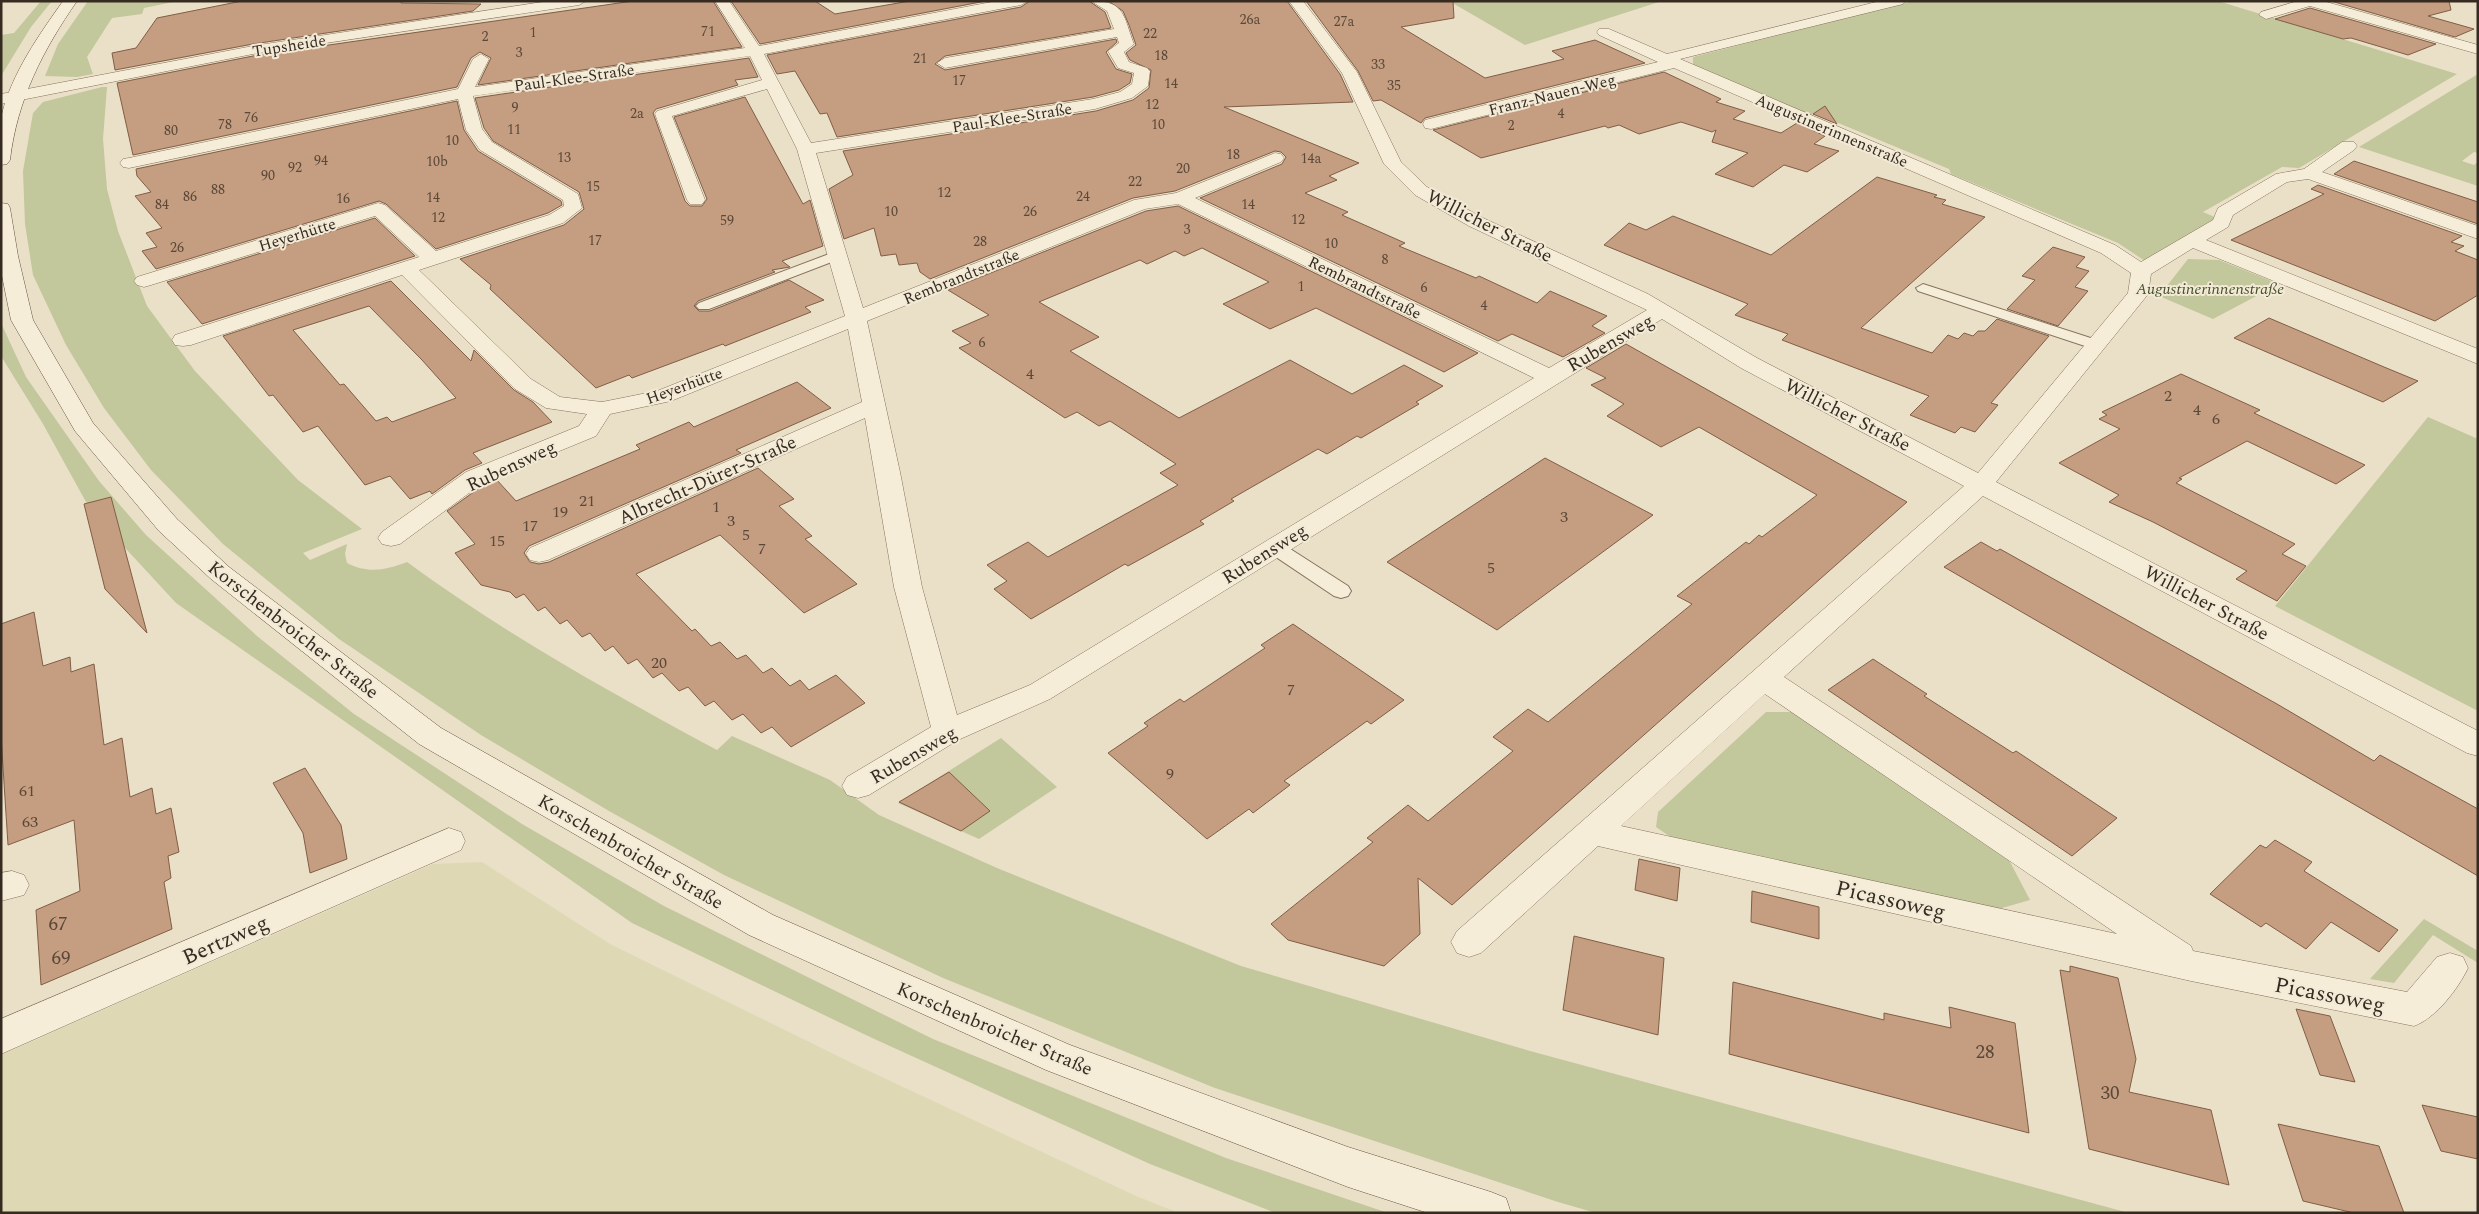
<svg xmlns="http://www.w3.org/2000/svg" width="2479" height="1214" font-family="Spectral,serif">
<rect width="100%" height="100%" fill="#eae0c7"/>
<path fill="#dfd8b5" d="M 482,862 L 610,944 L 852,1063 L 1136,1196 L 1179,1213 L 1,1213 L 1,1055 L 433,864 Z"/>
<g fill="#c2c79c">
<path d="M 41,1 L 52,1 L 31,27 L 1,76 L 1,35 L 14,33 Z"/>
<path d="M 88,1 L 178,1 L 144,8 L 142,14 L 112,18 L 87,57 L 93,74 L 77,77 L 45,76 L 58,44 Z"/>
<path d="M 1449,1 L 1662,1 L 1525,45 Z"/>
<path d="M 1913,1 L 2218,1 L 2457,74 L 2299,168 L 2282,167 L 2203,212 L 2217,218 L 2145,261 L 2118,243 L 1951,174 L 1949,169 L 1819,115 L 1806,114 L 1693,66 L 1693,57 Z"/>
<path d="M 2478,74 L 2478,153 L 2474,152 L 2462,161 L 2474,165 L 2478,162 L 2478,186 L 2359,147 Z"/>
<path d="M 102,87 L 107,87 L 103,139 L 107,189 L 118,231 L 147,306 L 195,371 L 298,480 L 362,529 L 303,553 L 310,560 L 347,544 L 345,554 L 347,563 C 368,574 386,570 407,562 C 505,634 610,692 717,750 L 732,736 L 830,780 L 879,815 L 997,868 L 1241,966 L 1530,1051 L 2129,1213 L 1596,1213 L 1558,1202 L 1215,1088 L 943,978 L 724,875 L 609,811 L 481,735 L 339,639 L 223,544 L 151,470 L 104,408 L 66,345 L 33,275 L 25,224 L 23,171 L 33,113 L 43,102 Z"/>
<path d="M 2188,259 L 2219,260 L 2279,284 L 2213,319 L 2159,296 Z"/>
<path d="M 1,323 L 26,377 L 99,481 L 146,535 L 257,636 L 354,714 L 522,824 L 664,906 L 933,1039 L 1226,1158 L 1388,1213 L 1276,1213 L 1150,1164 L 870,1037 L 632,923 L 176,603 L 91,511 L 43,424 L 1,356 Z"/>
<path d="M 2428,417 L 2478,439 L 2478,711 L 2275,606 Z"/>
<path d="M 1766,712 L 1794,712 L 2008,858 L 2030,900 L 1988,912 L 1675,840 L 1656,827 L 1658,812 Z"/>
<path d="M 1001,738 L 1057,787 L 979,839 L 898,803 Z"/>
<path d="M 2424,919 L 2478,951 L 2478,963 L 2433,935 L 2394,983 L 2370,979 Z"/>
</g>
<g fill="#c59d80" stroke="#815e46" fill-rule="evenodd">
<path d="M 242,1 L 401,1 L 401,3 L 481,4 L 473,11 L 253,44 L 115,70 L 112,53 L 136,48 L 157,18 Z"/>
<path d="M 633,1 L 713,1 L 742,47 L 478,85 L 491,58 L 480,52 L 471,58 L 457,87 L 133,155 L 117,83 L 253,56 Z"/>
<path d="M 731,1 L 815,1 L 835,14 L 910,1 L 986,1 L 760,44 Z"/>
<path d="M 1030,1 L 1089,1 L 1105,12 L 1111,28 L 945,56 L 935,64 L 945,70 L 1116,39 L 1117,42 L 1106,52 L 1116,69 L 1132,74 L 1130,83 L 1119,90 L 1093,97 L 837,137 L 827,113 L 820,114 L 795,71 L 777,74 L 767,55 L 1021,7 Z"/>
<path d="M 1108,1 L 1287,1 L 1340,74 L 1353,102 L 1224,107 L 1359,163 L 1329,176 L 1337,180 L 1305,193 L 1348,212 L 1342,215 L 1405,243 L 1399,246 L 1476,278 L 1479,276 L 1537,303 L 1550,291 L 1607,316 L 1592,326 L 1605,333 L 1563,357 L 1512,334 L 1498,341 L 1200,198 L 1282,164 L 1286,157 L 1281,152 L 1275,151 L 1175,191 L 1133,198 L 930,279 L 920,272 L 917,263 L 899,265 L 896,254 L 881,256 L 874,228 L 844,239 L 829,189 L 853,175 L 843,151 L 1096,111 L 1133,100 L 1149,88 L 1151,70 L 1130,60 L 1126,53 L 1136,45 L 1129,25 L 1123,11 Z"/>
<path d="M 1306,1 L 1453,1 L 1454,18 L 1401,27 L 1485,78 L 1564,59 L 1552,51 L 1595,40 L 1645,63 L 1425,118 L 1421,123 L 1381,100 L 1373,101 L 1358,71 Z"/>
<path d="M 2331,1 L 2449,1 L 2451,10 L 2428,16 L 2474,29 L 2455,37 Z"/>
<path d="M 2310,8 L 2436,44 L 2408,55 L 2351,38 L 2343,39 L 2275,19 Z"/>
<path d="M 749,58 L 758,77 L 735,80 L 738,85 L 656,109 L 653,113 L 685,201 L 690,206 L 702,206 L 707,199 L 674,117 L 745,97 L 803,204 L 810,200 L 823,246 L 782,261 L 790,267 L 772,270 L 775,272 L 698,301 L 694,306 L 699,311 L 710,311 L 789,280 L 824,300 L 805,307 L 811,312 L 725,346 L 723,344 L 632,378 L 629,375 L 596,388 L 490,289 L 491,285 L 460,259 L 564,225 L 584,209 L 579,192 L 493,141 L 484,128 L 475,98 Z"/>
<path d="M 1664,72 L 1721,99 L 1716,102 L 1745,111 L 1733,119 L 1781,133 L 1797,123 L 1825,136 L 1814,144 L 1839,151 L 1807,172 L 1784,165 L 1753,187 L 1715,174 L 1748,153 L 1712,142 L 1716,130 L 1712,132 L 1681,122 L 1639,134 L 1619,125 L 1608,128 L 1605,126 L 1481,158 L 1433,130 Z"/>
<path d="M 457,101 L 464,130 L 478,151 L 561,201 L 562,205 L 548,213 L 436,249 L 386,204 L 379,201 L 156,269 L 142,251 L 157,247 L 146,233 L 162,228 L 135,196 L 151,192 L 137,176 L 136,169 Z"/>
<path d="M 1825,106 L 1837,124 L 1813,114 Z"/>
<path d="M 2354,161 L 2478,202 L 2478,224 L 2334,174 Z"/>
<path d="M 1877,177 L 1937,195 L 1934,197 L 1946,200 L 1942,204 L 1985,217 L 1861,328 L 1932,353 L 1948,335 L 1958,339 L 1964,333 L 1973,336 L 1978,331 L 1985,331 L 1997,319 L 2049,336 L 1991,403 L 1998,405 L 1975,432 L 1961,427 L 1955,433 L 1910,415 L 1929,396 L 1782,340 L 1788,334 L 1735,315 L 1748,304 L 1604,245 L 1629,223 L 1646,230 L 1673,216 L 1771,255 Z"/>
<path d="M 2318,185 L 2462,236 L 2451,242 L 2464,246 L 2455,251 L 2478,260 L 2478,295 L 2435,321 L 2231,240 L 2324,194 L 2311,189 Z"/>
<path d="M 1178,206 L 1478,353 L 1444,372 L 1316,308 L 1270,329 L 1223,304 L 1269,282 L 1202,248 L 1184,256 L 1175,251 L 1147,264 L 1140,260 L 1039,302 L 1099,337 L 1070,351 L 1179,418 L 1290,360 L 1352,394 L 1404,365 L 1443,386 L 1416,402 L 1419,404 L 1361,438 L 1357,436 L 1327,454 L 1318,449 L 1231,499 L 1234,501 L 1200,521 L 1204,524 L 1128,566 L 1125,564 L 1031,619 L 994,589 L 1007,581 L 987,565 L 1028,542 L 1048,557 L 1178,485 L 1160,473 L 1176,464 L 1110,421 L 1099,426 L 1077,412 L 1065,418 L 959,348 L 971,343 L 952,331 L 989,315 L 948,290 L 1146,211 Z"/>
<path d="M 375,218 L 415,256 L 202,324 L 167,282 Z"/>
<path d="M 2053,247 L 2085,257 L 2076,267 L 2089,271 L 2075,287 L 2088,291 L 2058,326 L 2007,309 L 2035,280 L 2022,276 Z"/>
<path d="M 391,281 L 471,361 L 474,350 L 514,390 L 533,402 L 552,422 L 473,453 L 482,463 L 465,470 L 432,494 L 430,491 L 410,499 L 390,476 L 365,485 L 318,426 L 303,432 L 273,395 L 269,396 L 223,336 ZM 369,306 L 422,360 L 456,398 L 392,422 L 387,417 L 376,421 L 344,384 L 340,385 L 293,330 Z"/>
<path d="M 2269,318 L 2384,367 L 2418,381 L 2383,402 L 2234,338 Z"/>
<path d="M 1626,344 L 1907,502 L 1452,905 L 1418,878 L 1420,934 L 1384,966 L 1288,940 L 1271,924 L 1373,842 L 1367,838 L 1408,805 L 1428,821 L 1513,751 L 1493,737 L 1528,709 L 1548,722 L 1692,604 L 1677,596 L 1746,542 L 1749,544 L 1759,535 L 1762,537 L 1817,495 L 1699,427 L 1661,447 L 1607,416 L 1624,404 L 1591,385 L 1606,378 L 1586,368 Z"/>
<path d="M 2181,374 L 2260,410 L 2254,413 L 2365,465 L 2336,484 L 2247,441 L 2179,478 L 2182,479 L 2176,483 L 2295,544 L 2282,554 L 2306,566 L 2277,601 L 2236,579 L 2247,571 L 2153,522 L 2109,502 L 2119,495 L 2059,463 L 2120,429 L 2099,419 L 2107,415 L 2102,412 Z"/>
<path d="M 797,382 L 831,408 L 736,450 L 741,453 L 529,546 L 524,553 L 530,562 L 539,564 L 549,562 L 758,468 L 794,499 L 779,506 L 812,536 L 805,539 L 857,584 L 804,613 L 720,535 L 636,574 L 692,631 L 695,629 L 711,646 L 720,642 L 737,659 L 746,655 L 763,673 L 772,668 L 790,686 L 800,680 L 809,690 L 836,675 L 865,703 L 791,747 L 772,727 L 761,733 L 743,714 L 732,720 L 714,701 L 705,706 L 688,687 L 679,691 L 662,673 L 653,678 L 637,659 L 628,664 L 613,646 L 605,651 L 590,633 L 582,637 L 567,620 L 560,624 L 545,607 L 538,611 L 524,594 L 516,598 L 510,592 L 481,585 L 455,553 L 475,544 L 447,511 L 485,484 L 496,479 L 516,501 L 640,449 L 636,445 L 689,422 L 694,427 Z"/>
<path d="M 1545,458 L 1653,515 L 1497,630 L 1387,562 Z"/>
<path d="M 111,497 L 147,633 L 105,589 L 84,504 Z"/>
<path d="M 1981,542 L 1997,551 L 2000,549 L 2277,704 L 2374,761 L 2380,755 L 2478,809 L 2478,876 L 1944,567 Z"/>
<path d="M 34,612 L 43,666 L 70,657 L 71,672 L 94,664 L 104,745 L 122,738 L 130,797 L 152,788 L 156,814 L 171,808 L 179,852 L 168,856 L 171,878 L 164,882 L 172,929 L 41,985 L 36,910 L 80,891 L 74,820 L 8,845 L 1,736 L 1,624 Z"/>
<path d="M 1293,624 L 1404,700 L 1371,724 L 1367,721 L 1284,781 L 1290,785 L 1253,813 L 1249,809 L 1207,839 L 1108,753 L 1148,726 L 1144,723 L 1180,699 L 1184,702 L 1265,648 L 1261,645 Z"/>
<path d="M 1873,659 L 1927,694 L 1924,696 L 2013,753 L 2016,751 L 2117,818 L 2072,856 L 1828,690 Z"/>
<path d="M 305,768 L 341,825 L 347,859 L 310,873 L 303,833 L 273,783 Z"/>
<path d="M 949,772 L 990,811 L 961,831 L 899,802 Z"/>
<path d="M 2275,840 L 2312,862 L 2304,871 L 2398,930 L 2379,952 L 2331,922 L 2306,949 L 2266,923 L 2261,927 L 2210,894 L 2260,845 L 2266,848 Z"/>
<path d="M 1639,859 L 1680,868 L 1677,901 L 1635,890 Z"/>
<path d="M 1752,891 L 1819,907 L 1819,939 L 1751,922 Z"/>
<path d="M 1574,936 L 1664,958 L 1658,1035 L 1563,1010 Z"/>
<path d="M 2070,966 L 2118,978 L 2136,1059 L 2129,1092 L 2211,1110 L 2229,1185 L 2089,1149 L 2060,970 L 2070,972 Z"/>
<path d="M 1733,982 L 1884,1020 L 1884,1013 L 1951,1028 L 1949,1007 L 2015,1023 L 2029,1133 L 1729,1054 Z"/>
<path d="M 2296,1009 L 2330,1016 L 2355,1082 L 2320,1075 Z"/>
<path d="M 2422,1105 L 2478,1117 L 2478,1159 L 2441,1151 Z"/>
<path d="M 2278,1124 L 2379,1146 L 2404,1213 L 2354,1213 L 2303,1201 Z"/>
</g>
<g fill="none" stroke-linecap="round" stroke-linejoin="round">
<g stroke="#84725e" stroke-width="2">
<g id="service">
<path d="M 837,251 L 842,252 L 844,255 L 842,258 L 709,309 L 699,309 L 696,306 L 699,303 Z"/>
<path d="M 1923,284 L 2103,342 L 2105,345 L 2103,348 L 2091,348 L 1918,291 L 1916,288 Z"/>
<path d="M 1274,541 L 1281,543 L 1348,586 L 1351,591 L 1348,596 L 1341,598 L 1334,596 L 1267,551 L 1264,547 L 1267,543 Z"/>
</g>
</g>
<g stroke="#84725e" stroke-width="1">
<g id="minor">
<path d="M 549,1 L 586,1 L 579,5 L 253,54 L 1,104 L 1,94 L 253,46 Z"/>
<path d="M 715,1 L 729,1 L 759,46 L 997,1 L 1028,1 L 1021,5 L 764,54 L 811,143 L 1093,99 L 1120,92 L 1132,84 L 1134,73 L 1118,68 L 1108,51 L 1119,43 L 1117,37 L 945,68 L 937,63 L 945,58 L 1114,29 L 1107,11 L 1091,1 C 1126,1 1123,16 1134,44 L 1124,52 L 1129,62 L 1147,68 L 1150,71 L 1148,86 L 1132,98 L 1095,109 L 816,153 L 863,308 L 1134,200 L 1176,193 L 1275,153 L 1281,154 L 1284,158 L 1281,162 L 1195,198 L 1549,368 L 1647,310 L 1469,226 L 1415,195 L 1384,164 L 1342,73 L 1289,1 L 1303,1 L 1357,72 L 1401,162 L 1427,187 L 1483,218 L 1648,294 L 1757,358 L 1978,473 L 2128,293 L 2131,273 L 2101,253 L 1674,68 L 1431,129 L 1425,128 L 1423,124 L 1425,120 L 1658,62 L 1599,35 L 1597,32 L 1599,29 L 1609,29 L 1667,54 L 1880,1 L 1905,1 L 1903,4 L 1680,59 L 2115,245 L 2141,262 L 2213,220 L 2218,208 L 2276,174 L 2304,169 L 2342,142 L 2354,142 L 2357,146 L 2354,150 L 2322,172 L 2478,226 L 2478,239 L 2308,179 L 2287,182 L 2233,215 L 2228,227 L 2206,240 L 2478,349 L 2478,364 L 2193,248 L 2151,274 L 2148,294 L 2145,298 L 1996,482 L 2478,731 L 2478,756 L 2467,753 L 1983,496 L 1784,677 L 2191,946 L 2193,951 L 2407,992 L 2437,957 L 2450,953 L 2463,957 L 2468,968 C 2458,989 2436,1018 2414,1026 L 2191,981 L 1598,846 L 1481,953 L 1469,957 L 1457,953 L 1451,942 L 1457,931 L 1964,486 L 1741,368 L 1662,319 L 1050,699 L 958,740 L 869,795 L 858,798 L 847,795 L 842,786 L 847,777 L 931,727 L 894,587 L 865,418 L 548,560 L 539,562 L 530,560 L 526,554 L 530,548 L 862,402 L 848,329 L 671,401 L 610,414 L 596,436 L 484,482 L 400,544 L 391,546 L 382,544 L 378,538 L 382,532 L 466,472 L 579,426 L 587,414 L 546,408 L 515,389 L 402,275 L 191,345 L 183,346 L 175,345 L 172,340 L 175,335 L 419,257 L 375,216 L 151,285 L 144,287 L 137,285 L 134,281 L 137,277 L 378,203 L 385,205 L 436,251 L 549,215 L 564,206 L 563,200 L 480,150 L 466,130 L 458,99 L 129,168 L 123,167 L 120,163 L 123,159 L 129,158 L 458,89 L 473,59 L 481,54 L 489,59 L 475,87 L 745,48 ZM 750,56 L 762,80 L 657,111 L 655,114 L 687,200 L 690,204 L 702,204 L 705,200 L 672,116 L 767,89 L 797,149 L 845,316 L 657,391 L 602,402 L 560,397 L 531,379 L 419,270 L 563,223 L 582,208 L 578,194 L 492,142 L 482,129 L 473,96 ZM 1178,204 L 1534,378 L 1030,685 L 957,715 L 922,587 L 900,472 L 867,321 L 1145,209 ZM 1765,694 L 2117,934 L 1621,826 Z"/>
<path d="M 2298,1 L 2323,1 L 2478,45 L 2478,54 L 2310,6 L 2266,19 L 2259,15 L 2261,12 Z"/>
<path d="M 449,828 L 461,832 L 465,841 L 461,850 L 1,1054 L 1,1019 Z"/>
<path d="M 12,871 L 24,875 L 29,885 L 24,895 L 1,901 L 1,873 Z"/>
</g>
</g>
<g stroke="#665441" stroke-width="1">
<g id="secondary">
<path d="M 63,1 L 77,1 C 43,50 17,100 10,160 L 7,164 L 1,165 C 1,149 0,130 2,114 C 12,73 39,35 63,1 Z"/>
<path d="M 1,203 L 8,204 L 10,208 L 18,256 L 33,320 L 93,423 L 177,519 L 229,567 L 441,728 L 773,915 L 1070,1045 L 1348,1147 L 1491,1192 L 1506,1198 L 1511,1213 L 1428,1213 L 1348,1187 L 1046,1070 L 749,935 L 419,744 L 211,579 L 159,531 L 75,431 L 11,320 L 1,271 Z"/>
</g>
</g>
<use href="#service" fill="#f6edd9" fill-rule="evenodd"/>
<use href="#minor" fill="#f6edd9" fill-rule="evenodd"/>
<use href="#secondary" fill="#f6edd9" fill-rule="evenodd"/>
</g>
<g text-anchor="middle" stroke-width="4" stroke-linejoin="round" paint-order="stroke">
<g font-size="14" fill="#5a4838">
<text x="1250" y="24">26a</text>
<text x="1344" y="26">27a</text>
<text x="708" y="36">71</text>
<text x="533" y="37">1</text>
<text x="1150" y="38">22</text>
<text x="485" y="41">2</text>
<text x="519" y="57">3</text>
<text x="1161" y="60">18</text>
<text x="920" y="63">21</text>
<text x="1378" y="69">33</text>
<text x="959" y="85">17</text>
<text x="1171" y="88">14</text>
<text x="1394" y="90">35</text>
<text x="1152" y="109">12</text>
<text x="515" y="112">9</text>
<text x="637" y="118">2a</text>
<text x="1561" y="118">4</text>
<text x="251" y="122">76</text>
<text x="225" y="129">78</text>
<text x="1158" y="129">10</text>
<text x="1511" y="130">2</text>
<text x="514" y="134">11</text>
<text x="171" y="135">80</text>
<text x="452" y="145">10</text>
<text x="1233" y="159">18</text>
<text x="564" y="162">13</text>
<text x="1311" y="163">14a</text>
<text x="321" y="165">94</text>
<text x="437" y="166">10b</text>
<text x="295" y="172">92</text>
<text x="1183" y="173">20</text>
<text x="268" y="180">90</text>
<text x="1135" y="186">22</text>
<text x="593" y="191">15</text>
<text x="218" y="194">88</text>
<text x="944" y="197">12</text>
<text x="190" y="201">86</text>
<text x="1083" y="201">24</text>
<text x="433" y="202">14</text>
<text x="343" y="203">16</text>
<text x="162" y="209">84</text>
<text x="1248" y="209">14</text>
<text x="891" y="216">10</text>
<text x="1030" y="216">26</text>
<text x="438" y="222">12</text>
<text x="1298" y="224">12</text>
<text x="727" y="225">59</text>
<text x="1187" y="234">3</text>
<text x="595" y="245">17</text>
<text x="980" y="246">28</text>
<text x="1331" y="248">10</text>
<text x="177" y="252">26</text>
<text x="1385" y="264">8</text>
<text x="1301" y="291">1</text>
<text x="1424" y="292">6</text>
<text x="1484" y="310">4</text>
<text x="982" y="347">6</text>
</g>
<g font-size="16" fill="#362b20" stroke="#f2ead6">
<text transform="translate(289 45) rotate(-9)" y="6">Tupsheide</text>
<text transform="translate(574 77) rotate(-8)" y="6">Paul-Klee-Straße</text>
<text transform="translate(1552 94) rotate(-14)" y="6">Franz-Nauen-Weg</text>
<text transform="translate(1012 117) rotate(-9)" y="6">Paul-Klee-Straße</text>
<text transform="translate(1832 130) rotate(23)" y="6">Augustinerinnenstraße</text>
<text transform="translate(297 234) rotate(-17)" y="6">Heyerhütte</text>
<text transform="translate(961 276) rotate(-22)" y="6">Rembrandtstraße</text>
<text transform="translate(1365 287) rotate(26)" y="6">Rembrandtstraße</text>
<text transform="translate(684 385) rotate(-20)" y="6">Heyerhütte</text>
</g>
<g font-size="16" font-style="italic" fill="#465029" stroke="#f2ead6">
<text x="2210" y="294">Augustinerinnenstraße</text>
</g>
<g font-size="16" fill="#5a4838">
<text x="1030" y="379">4</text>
<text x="2168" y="401">2</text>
<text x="2197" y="415">4</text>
<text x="2216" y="424">6</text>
<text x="587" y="506">21</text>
<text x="716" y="512">1</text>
<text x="560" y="517">19</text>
<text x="1564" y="522">3</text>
<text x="731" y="526">3</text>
<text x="530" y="531">17</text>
<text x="746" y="540">5</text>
<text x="497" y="546">15</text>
<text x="762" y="554">7</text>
<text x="1491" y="573">5</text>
<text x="659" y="668">20</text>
<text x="1291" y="695">7</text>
<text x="1170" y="779">9</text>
<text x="27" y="796">61</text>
<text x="30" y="827">63</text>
</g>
<g font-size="19" fill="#362b20" stroke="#f2ead6">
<text transform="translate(1490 225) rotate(27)" y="7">Willicher Straße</text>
<text transform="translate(1610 342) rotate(-30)" y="7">Rubensweg</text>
<text transform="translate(1848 414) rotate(27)" y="7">Willicher Straße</text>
<text transform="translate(511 465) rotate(-25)" y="7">Rubensweg</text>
<text transform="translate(707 479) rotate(-24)" y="7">Albrecht-Dürer-Straße</text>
<text transform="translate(1264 553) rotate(-32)" y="7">Rubensweg</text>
<text transform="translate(2207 602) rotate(28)" y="7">Willicher Straße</text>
<text transform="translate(294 629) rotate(38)" y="7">Korschenbroicher Straße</text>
<text transform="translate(913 754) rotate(-30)" y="7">Rubensweg</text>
<text transform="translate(631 851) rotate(30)" y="7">Korschenbroicher Straße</text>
<text transform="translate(995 1028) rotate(23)" y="7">Korschenbroicher Straße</text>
</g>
<g font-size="19" fill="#5a4838">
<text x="58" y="930">67</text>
<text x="61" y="964">69</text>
<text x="1985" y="1058">28</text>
<text x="2110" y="1099">30</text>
</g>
<g font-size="22" fill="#362b20" stroke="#f2ead6">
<text transform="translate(1891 899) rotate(13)" y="8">Picassoweg</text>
<text transform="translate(225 939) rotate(-24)" y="8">Bertzweg</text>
<text transform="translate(2330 994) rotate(11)" y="8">Picassoweg</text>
</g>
</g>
<rect width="2479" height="1214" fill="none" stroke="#362b20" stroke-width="5"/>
</svg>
